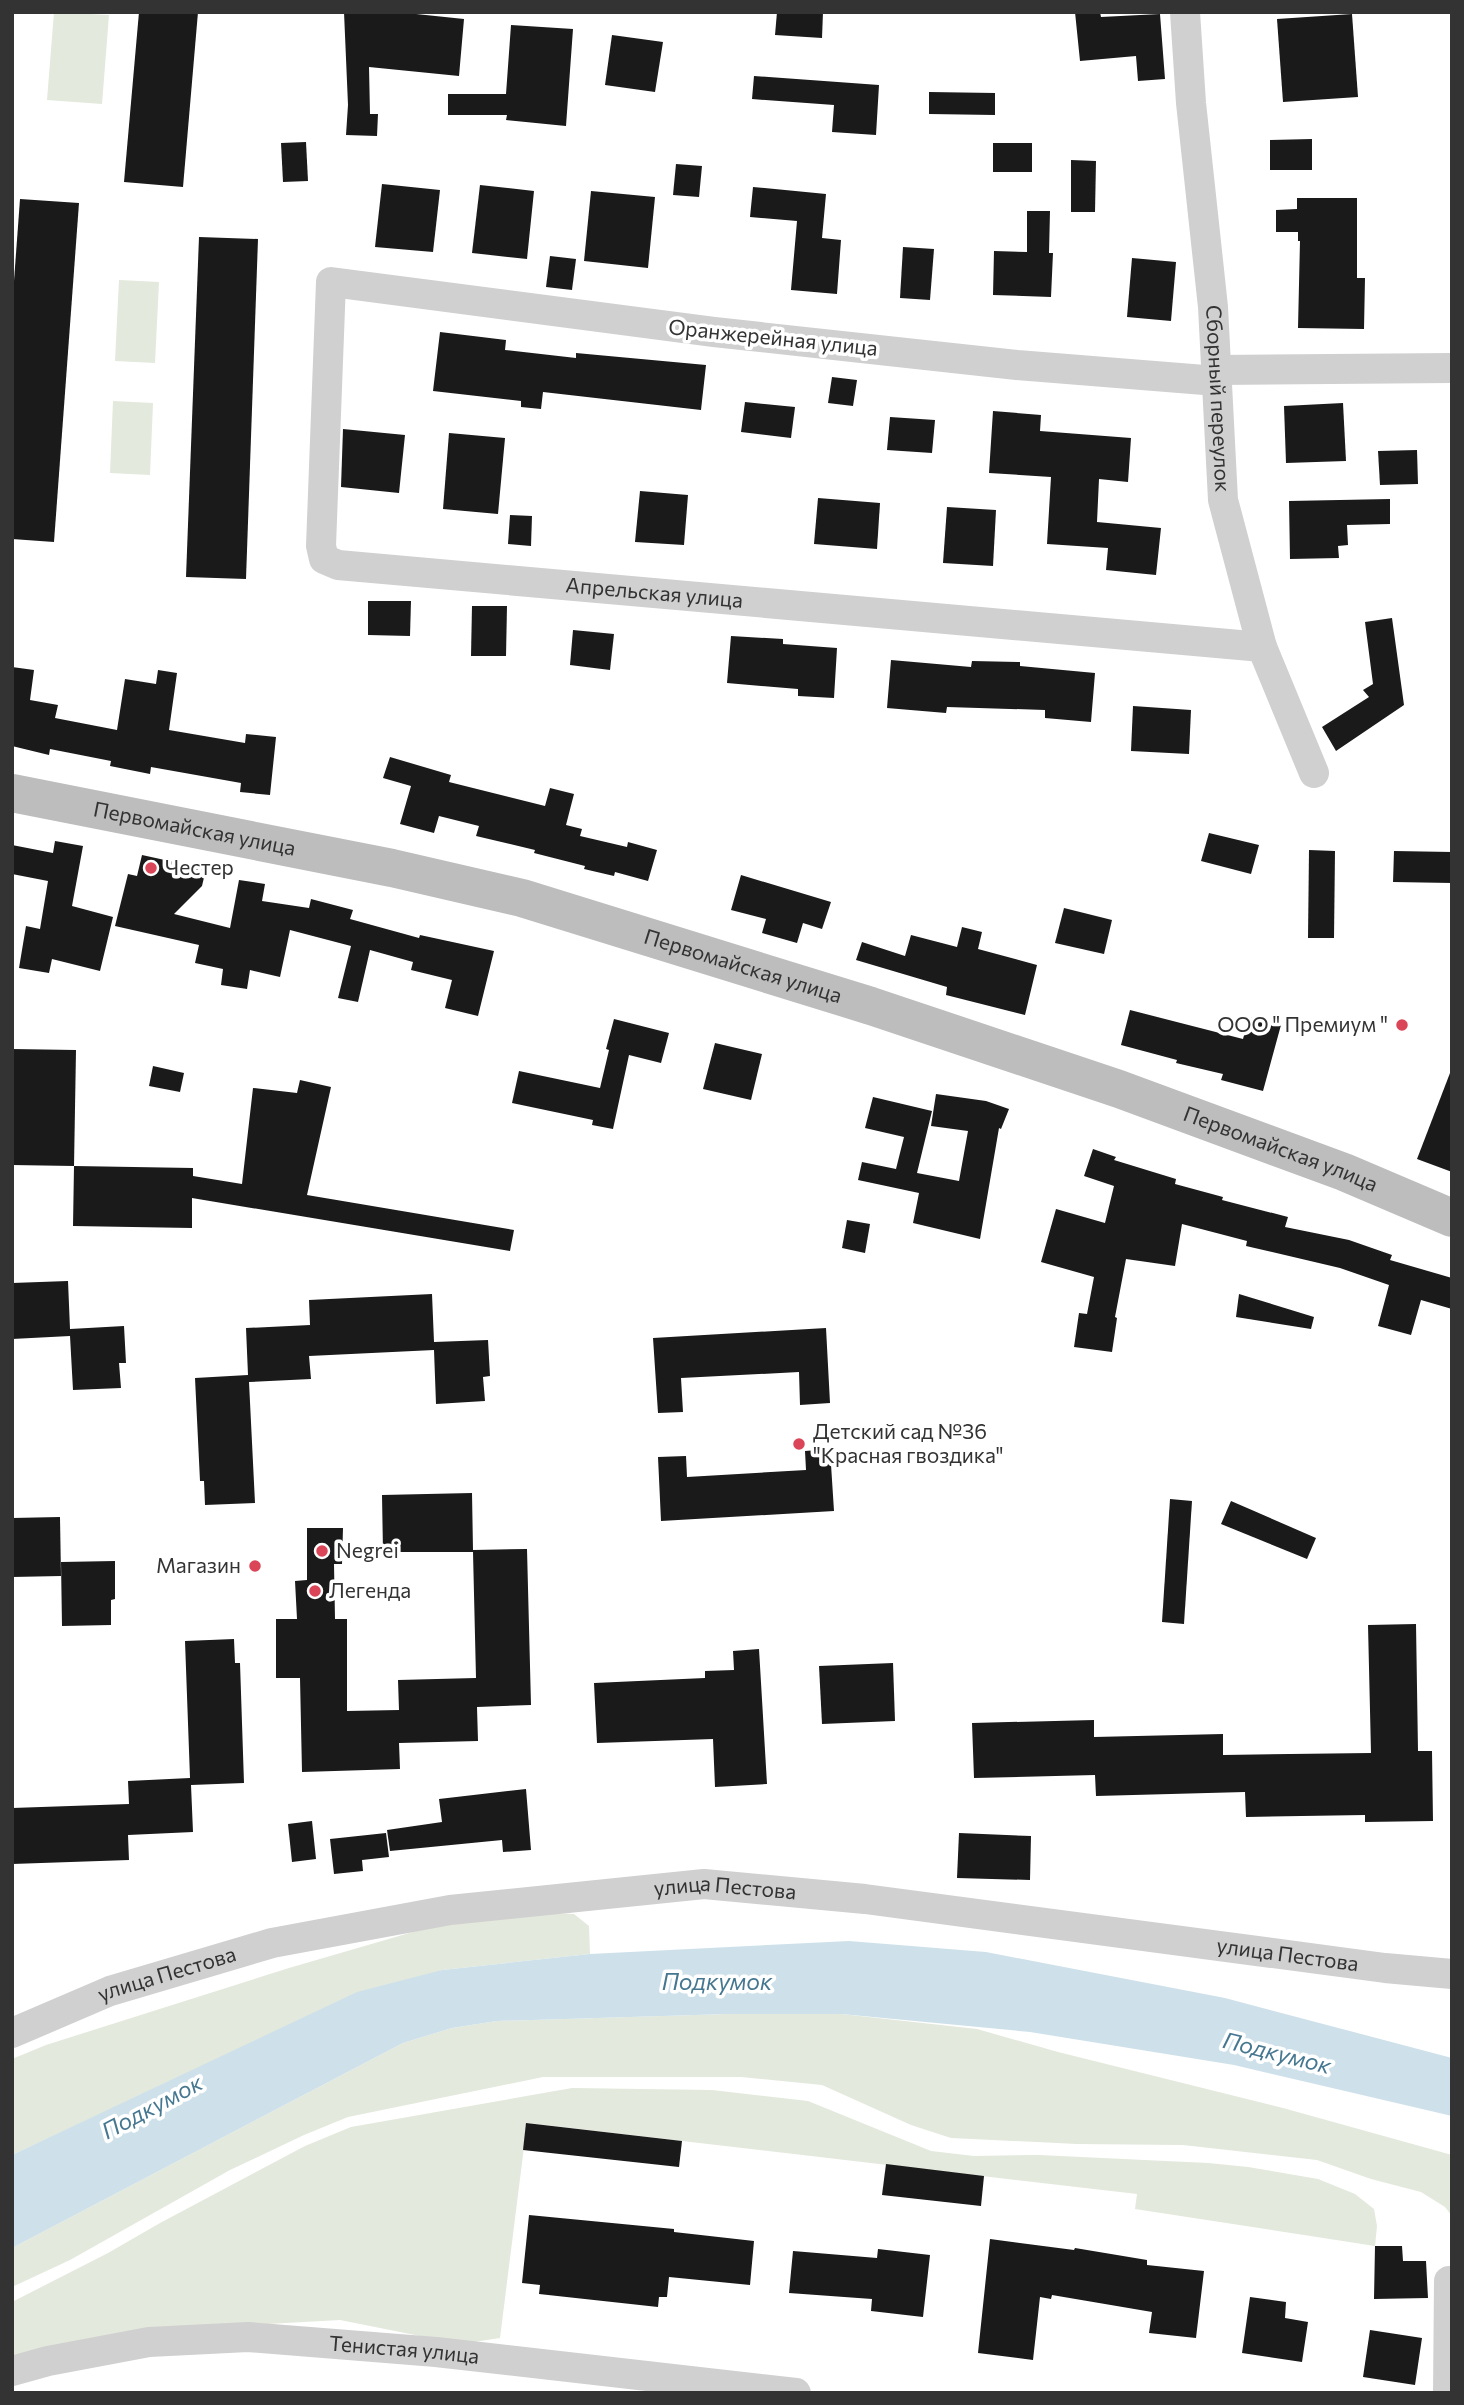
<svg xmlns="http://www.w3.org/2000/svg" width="1464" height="2405" font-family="Commissioner,sans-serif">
<rect width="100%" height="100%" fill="#fff"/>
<g fill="#e3e9dc">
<path d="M 54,12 L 109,15 L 102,104 L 47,100 Z"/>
<path d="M 119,280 L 159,282 L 155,363 L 115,361 Z"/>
<path d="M 113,401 L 153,403 L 150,475 L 110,473 Z"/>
<path d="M 527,1912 L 574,1914 L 589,1926 L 590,1954 L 442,1970 L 165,2084 L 12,2155 L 12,2059 L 46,2045 L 289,1968 L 423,1929 Z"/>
<path d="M 729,2014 L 841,2014 L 977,2029 L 1058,2052 L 1283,2108 L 1452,2155 L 1452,2216 L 1445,2207 L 1421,2192 L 1371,2179 L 1317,2160 L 1183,2145 L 1077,2144 L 951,2138 L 911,2125 L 822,2085 L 741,2077 L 543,2077 L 348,2117 L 304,2135 L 230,2170 L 70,2260 L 12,2287 L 12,2248 L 403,2043 L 452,2028 L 497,2021 Z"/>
<path d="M 572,2088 L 712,2090 L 808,2101 L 931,2151 L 974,2156 L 1039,2155 L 1208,2163 L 1248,2167 L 1318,2179 L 1355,2194 L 1374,2209 L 1377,2226 L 1375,2246 L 1135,2209 L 1137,2194 L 527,2123 L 500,2338 L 460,2344 L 340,2320 L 177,2329 L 12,2360 L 12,2302 L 108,2253 L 160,2223 L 305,2146 L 351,2127 Z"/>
</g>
<path fill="#cee1ea" d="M 849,1941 L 986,1952 L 1225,1998 L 1452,2058 L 1452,2116 L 1234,2065 L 1030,2032 L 841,2014 L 729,2014 L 497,2021 L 452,2028 L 403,2043 L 12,2248 L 12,2155 L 357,1992 L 442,1970 L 590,1954 Z"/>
<g fill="#1a1a1a">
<path d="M 139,12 L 198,12 L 183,187 L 124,182 Z"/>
<path d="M 344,12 L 397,12 L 464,19 L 459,76 L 369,67 L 370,114 L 378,114 L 377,136 L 346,135 L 348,105 Z"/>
<path d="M 777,12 L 823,12 L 822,38 L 775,35 Z"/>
<path d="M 1075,12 L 1100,12 L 1101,17 L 1160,14 L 1165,79 L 1138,81 L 1136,56 L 1080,61 Z"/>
<path d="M 1352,14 L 1358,97 L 1283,102 L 1277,19 Z"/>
<path d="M 511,25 L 573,29 L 566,126 L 506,120 L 507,115 L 448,115 L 448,94 L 506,94 Z"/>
<path d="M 612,35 L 663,42 L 655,92 L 605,85 Z"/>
<path d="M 754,76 L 879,85 L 876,135 L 832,132 L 834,105 L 752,99 Z"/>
<path d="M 929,92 L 995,93 L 995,115 L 929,114 Z"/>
<path d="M 1312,139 L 1312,170 L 1270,170 L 1270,140 Z"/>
<path d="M 306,142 L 308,181 L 283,182 L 281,143 Z"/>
<rect x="993" y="143" width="39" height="29"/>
<path d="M 1071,160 L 1096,161 L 1095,212 L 1071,212 Z"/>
<path d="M 676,164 L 702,166 L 699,197 L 673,195 Z"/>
<path d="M 382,184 L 440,190 L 433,252 L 375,247 Z"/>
<path d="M 480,185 L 534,191 L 527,259 L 472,253 Z"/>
<path d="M 753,187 L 826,194 L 822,238 L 841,240 L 837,294 L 791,290 L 797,221 L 750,217 Z"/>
<path d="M 591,191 L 655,197 L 648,268 L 584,261 Z"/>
<path d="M 1297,198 L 1357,198 L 1357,278 L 1365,278 L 1364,329 L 1298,328 L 1300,241 L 1298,241 L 1298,232 L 1276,232 L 1276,210 L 1297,209 Z"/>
<path d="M 20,199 L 79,203 L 54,542 L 12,539 L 12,308 Z"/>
<path d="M 1027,211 L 1050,211 L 1049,253 L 1053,253 L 1051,297 L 993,295 L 994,251 L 1027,252 Z"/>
<path d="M 199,237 L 258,239 L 246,579 L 186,577 Z"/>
<path d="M 903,247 L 934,249 L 930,300 L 900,298 Z"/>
<path d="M 550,256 L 576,259 L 572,290 L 546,287 Z"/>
<path d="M 1132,258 L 1176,262 L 1171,321 L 1127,317 Z"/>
<path d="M 440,332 L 506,340 L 505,350 L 576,358 L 576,353 L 706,365 L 701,410 L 543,392 L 541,409 L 521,407 L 521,401 L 433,391 Z"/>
<path d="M 832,377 L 857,380 L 853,406 L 828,403 Z"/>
<path d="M 745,402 L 795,407 L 791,438 L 741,432 Z"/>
<path d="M 1343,403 L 1346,461 L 1286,463 L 1284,406 Z"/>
<path d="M 993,411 L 1041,415 L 1040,431 L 1131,438 L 1128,482 L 1099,479 L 1097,522 L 1161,528 L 1156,575 L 1106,570 L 1108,548 L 1047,544 L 1051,477 L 989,473 Z"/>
<path d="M 890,417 L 935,420 L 932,453 L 887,450 Z"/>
<path d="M 343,429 L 405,435 L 399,493 L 341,487 Z"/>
<path d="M 449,433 L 505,438 L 498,514 L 443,509 Z"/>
<path d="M 1417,450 L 1418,484 L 1380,485 L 1378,451 Z"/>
<path d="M 640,491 L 688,495 L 684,545 L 635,542 Z"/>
<path d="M 818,498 L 880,503 L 877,549 L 814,544 Z"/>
<path d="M 1390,499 L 1390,524 L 1347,525 L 1348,545 L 1338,546 L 1339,558 L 1290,559 L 1289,501 Z"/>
<path d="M 947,507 L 996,510 L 993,566 L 943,563 Z"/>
<path d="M 510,515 L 532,516 L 531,546 L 508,544 Z"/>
<path d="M 368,601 L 411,601 L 410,636 L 368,635 Z"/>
<path d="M 472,606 L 507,606 L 506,656 L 471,656 Z"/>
<path d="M 1392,618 L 1404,705 L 1336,751 L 1322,727 L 1369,697 L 1363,690 L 1373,684 L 1365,622 Z"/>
<path d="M 573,630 L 614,634 L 610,670 L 570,665 Z"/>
<path d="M 731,636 L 783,639 L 783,644 L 837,648 L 834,698 L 798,696 L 798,689 L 727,683 Z"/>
<path d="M 891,660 L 971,667 L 972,661 L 1020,662 L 1020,666 L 1095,673 L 1091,722 L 1045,718 L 1045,710 L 947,707 L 946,713 L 887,708 Z"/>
<path d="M 12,667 L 34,670 L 30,700 L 58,705 L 55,718 L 117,730 L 125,679 L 156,684 L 158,670 L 177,673 L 169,730 L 245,743 L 246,734 L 276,737 L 270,795 L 240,792 L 241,783 L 151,767 L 150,774 L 110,766 L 111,761 L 50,749 L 49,755 L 12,746 Z"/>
<path d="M 1133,706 L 1191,710 L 1189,754 L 1131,751 Z"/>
<path d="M 390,757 L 451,775 L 449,782 L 545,806 L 550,788 L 574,794 L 566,825 L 582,829 L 580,836 L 627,847 L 628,842 L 657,850 L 648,881 L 615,872 L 614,876 L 584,869 L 585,866 L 534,853 L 535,850 L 476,836 L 479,826 L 439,816 L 434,833 L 400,824 L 411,786 L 383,778 Z"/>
<path d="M 1209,833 L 1259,845 L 1251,874 L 1201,861 Z"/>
<path d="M 55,841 L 83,846 L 72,906 L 113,917 L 100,971 L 52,959 L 49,973 L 19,968 L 26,926 L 40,929 L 48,881 L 12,874 L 12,845 L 53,853 Z"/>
<path d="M 1309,850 L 1335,851 L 1334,938 L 1308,938 Z"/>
<path d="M 1394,851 L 1452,852 L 1452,883 L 1393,882 Z"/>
<path d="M 142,855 L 206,869 L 202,886 L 174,914 L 230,928 L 239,880 L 265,884 L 262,901 L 309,908 L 311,899 L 353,910 L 350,919 L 419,938 L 420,935 L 494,951 L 478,1016 L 445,1008 L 452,980 L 411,970 L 413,962 L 370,950 L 358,1002 L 338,998 L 351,946 L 290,930 L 280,977 L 250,970 L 247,989 L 221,985 L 223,969 L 195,963 L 199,945 L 115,926 L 128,874 L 137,876 Z"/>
<path d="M 741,875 L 831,902 L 822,929 L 803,923 L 797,943 L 762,933 L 766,919 L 731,910 Z"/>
<path d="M 1064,908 L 1112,920 L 1104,954 L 1055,943 Z"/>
<path d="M 962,927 L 982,932 L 978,949 L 1037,965 L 1025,1015 L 946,995 L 947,987 L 856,960 L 862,942 L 905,956 L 911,935 L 957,947 Z"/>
<path d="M 1130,1010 L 1243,1039 L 1249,1017 L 1281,1025 L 1263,1091 L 1221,1080 L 1223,1074 L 1176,1063 L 1177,1060 L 1121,1045 Z"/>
<path d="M 614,1019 L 669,1033 L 661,1063 L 629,1055 L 613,1129 L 592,1125 L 593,1120 L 512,1103 L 519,1071 L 600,1088 L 609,1050 L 606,1049 Z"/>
<path d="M 715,1043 L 762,1054 L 751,1100 L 703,1089 Z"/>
<path d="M 12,1049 L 76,1050 L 74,1166 L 12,1165 Z"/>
<path d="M 153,1066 L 184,1073 L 180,1092 L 149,1086 Z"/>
<path d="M 1450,1073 L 1452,1074 L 1452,1172 L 1417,1159 Z"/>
<path d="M 300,1080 L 331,1087 L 307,1195 L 514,1230 L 510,1251 L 192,1198 L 192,1228 L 73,1226 L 74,1166 L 193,1168 L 193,1176 L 242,1184 L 253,1088 L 297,1093 Z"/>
<path d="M 936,1094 L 986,1101 L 1009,1109 L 1001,1129 L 999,1128 L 980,1239 L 913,1223 L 919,1193 L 858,1180 L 862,1162 L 896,1169 L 904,1137 L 865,1128 L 873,1097 L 932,1111 L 917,1173 L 959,1181 L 968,1131 L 931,1126 Z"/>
<path d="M 1093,1149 L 1116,1157 L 1114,1160 L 1176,1179 L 1175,1184 L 1223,1197 L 1222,1200 L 1288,1217 L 1285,1227 L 1349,1240 L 1392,1255 L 1390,1260 L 1452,1278 L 1452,1309 L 1421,1300 L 1411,1335 L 1378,1326 L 1389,1285 L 1340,1268 L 1246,1246 L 1247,1241 L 1182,1224 L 1175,1266 L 1126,1259 L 1115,1317 L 1117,1318 L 1112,1352 L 1074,1347 L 1079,1313 L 1087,1314 L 1094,1277 L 1041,1262 L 1056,1209 L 1105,1223 L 1114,1186 L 1084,1176 Z"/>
<path d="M 847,1220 L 870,1224 L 865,1253 L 842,1248 Z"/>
<path d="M 68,1281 L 70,1329 L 124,1326 L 126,1363 L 119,1363 L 121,1388 L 73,1390 L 70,1336 L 12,1339 L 12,1283 Z"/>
<path d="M 432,1294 L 434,1342 L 488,1340 L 490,1376 L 483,1377 L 485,1401 L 436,1404 L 434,1350 L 309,1356 L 311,1379 L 249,1382 L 255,1503 L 205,1505 L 204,1481 L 200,1481 L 195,1378 L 248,1375 L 246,1328 L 310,1325 L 309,1300 Z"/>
<path d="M 1239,1294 L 1314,1317 L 1311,1329 L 1236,1317 Z"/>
<path d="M 826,1328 L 830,1403 L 800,1405 L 799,1372 L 681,1378 L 683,1412 L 658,1413 L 653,1338 Z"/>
<path d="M 830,1449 L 834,1511 L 661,1521 L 658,1457 L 686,1456 L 687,1477 L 806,1470 L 805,1451 Z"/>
<path d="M 472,1493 L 473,1550 L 527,1549 L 531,1705 L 477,1707 L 478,1741 L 399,1743 L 400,1769 L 302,1772 L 300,1678 L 276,1678 L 276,1619 L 297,1619 L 295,1581 L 307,1580 L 307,1528 L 343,1528 L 342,1564 L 334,1564 L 335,1619 L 347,1619 L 347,1711 L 399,1710 L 398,1680 L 476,1678 L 473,1552 L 383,1552 L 382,1495 Z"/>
<path d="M 1170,1499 L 1192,1501 L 1184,1624 L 1162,1622 Z"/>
<path d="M 1231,1501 L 1316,1538 L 1307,1559 L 1221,1524 Z"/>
<path d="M 60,1517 L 61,1576 L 12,1577 L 12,1518 Z"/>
<path d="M 115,1561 L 115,1599 L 111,1600 L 111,1625 L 62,1626 L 61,1562 Z"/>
<path d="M 1416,1624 L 1418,1751 L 1432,1751 L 1433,1821 L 1365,1822 L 1365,1815 L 1246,1817 L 1245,1792 L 1096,1796 L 1095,1775 L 974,1778 L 972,1723 L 1094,1720 L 1094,1737 L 1223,1734 L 1223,1755 L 1371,1753 L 1368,1625 Z"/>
<path d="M 234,1639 L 235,1663 L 240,1663 L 244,1783 L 191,1785 L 193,1832 L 128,1835 L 129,1860 L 12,1864 L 12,1808 L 129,1804 L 128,1781 L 190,1778 L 185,1641 Z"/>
<path d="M 759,1649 L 767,1784 L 715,1787 L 713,1739 L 597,1743 L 594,1683 L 705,1678 L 705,1671 L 734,1670 L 733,1651 Z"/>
<path d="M 893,1663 L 895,1721 L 822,1724 L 819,1666 Z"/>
<path d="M 526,1789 L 531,1850 L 503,1852 L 502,1840 L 390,1851 L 387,1830 L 442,1822 L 439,1799 Z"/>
<path d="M 312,1821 L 316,1859 L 292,1862 L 288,1824 Z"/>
<path d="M 386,1833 L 389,1857 L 362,1860 L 363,1871 L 334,1874 L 330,1839 Z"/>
<path d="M 959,1833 L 1031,1836 L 1030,1880 L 957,1878 Z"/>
<path d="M 526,2123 L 682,2141 L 679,2167 L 523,2150 Z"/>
<path d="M 886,2164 L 984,2176 L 981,2206 L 882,2195 Z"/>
<path d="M 529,2215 L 674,2229 L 674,2232 L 754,2241 L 750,2285 L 669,2277 L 667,2297 L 659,2297 L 658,2307 L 539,2294 L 540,2285 L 522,2283 Z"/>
<path d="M 990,2239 L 1074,2250 L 1075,2248 L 1147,2260 L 1147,2265 L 1204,2271 L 1196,2338 L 1149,2333 L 1152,2312 L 1052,2295 L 1051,2299 L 1040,2297 L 1033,2360 L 978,2353 Z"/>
<path d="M 1375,2246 L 1402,2246 L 1403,2261 L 1426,2261 L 1428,2298 L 1374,2299 Z"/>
<path d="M 878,2249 L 930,2255 L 923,2317 L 871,2311 L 872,2299 L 789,2293 L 793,2251 L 877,2258 Z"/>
<path d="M 1250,2297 L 1286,2302 L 1285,2318 L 1308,2322 L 1302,2362 L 1242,2353 Z"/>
<path d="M 1370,2330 L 1422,2338 L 1415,2385 L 1363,2377 Z"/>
</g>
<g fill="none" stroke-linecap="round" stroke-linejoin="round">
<g stroke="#d0d0d0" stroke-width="30">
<path id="s1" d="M 1185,12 L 1191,103 L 1213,307 L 1223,500 L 1262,647 L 1314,773"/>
<path d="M 1217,370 L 1452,368"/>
<path id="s2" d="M 1217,381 L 1017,365 L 714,332 L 331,282 L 321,546 L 324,559 L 338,565 L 1262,647"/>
<path id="s3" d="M 12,2033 L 110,1991 L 272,1943 L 450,1910 L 704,1884 L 865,1899 L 1385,1968 L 1452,1974"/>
<path id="s4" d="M 12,2371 L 48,2361 L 149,2342 L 248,2337 L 436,2352 L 796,2393"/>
<path d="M 1448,2393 L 1449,2281"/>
</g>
<path stroke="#bdbdbd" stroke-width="38" id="s5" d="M 12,793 L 392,868 L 522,898 L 871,1006 L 1119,1089 L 1344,1172 L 1452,1218"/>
</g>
<g fill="#da4558" stroke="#fff" stroke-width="2.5">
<circle cx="151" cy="868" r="7"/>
<circle cx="1402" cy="1025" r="7"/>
<circle cx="799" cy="1444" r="7"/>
<circle cx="322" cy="1551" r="7"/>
<circle cx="255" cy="1566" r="7"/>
<circle cx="315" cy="1591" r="7"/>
</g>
<g text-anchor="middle" stroke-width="7" stroke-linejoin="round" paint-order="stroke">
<g font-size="21" fill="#333" stroke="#fff">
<text transform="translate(773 338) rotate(6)" y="7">Оранжерейная улица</text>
<text dy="7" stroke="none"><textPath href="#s1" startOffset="388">Сборный переулок</textPath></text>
<text dy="7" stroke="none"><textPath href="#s2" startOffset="1502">Апрельская улица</textPath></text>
<text dy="7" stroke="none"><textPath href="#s5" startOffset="186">Первомайская улица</textPath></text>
<text dy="7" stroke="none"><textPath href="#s5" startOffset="752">Первомайская улица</textPath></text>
<text dy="7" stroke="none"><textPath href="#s5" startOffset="1320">Первомайская улица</textPath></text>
<text dy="7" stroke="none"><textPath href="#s3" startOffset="733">улица Пестова</textPath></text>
<text dy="7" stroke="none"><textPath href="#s3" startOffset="1300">улица Пестова</textPath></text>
<text dy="7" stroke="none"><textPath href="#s3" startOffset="166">улица Пестова</textPath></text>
<text dy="7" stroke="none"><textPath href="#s4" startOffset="396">Тенистая улица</textPath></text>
</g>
<g font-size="21" fill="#333" stroke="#fff" text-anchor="start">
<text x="165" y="875">Честер</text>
<text x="1388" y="1032" text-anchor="end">ООО " Премиум "</text>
<text x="813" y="1439">Детский сад №36<tspan x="813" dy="24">"Красная гвоздика"</tspan></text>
<text x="336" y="1558">Negrei</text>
<text x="241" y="1573" text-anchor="end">Магазин</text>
<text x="329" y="1598">Легенда</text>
</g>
<g font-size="23" font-style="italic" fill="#457790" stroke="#fff">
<text x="717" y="1990">Подкумок</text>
<text transform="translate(1277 2053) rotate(14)" y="8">Подкумок</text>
<text transform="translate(152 2107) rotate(-28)" y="8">Подкумок</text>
</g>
</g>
<rect width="1464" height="2405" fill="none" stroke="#333333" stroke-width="28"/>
</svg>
